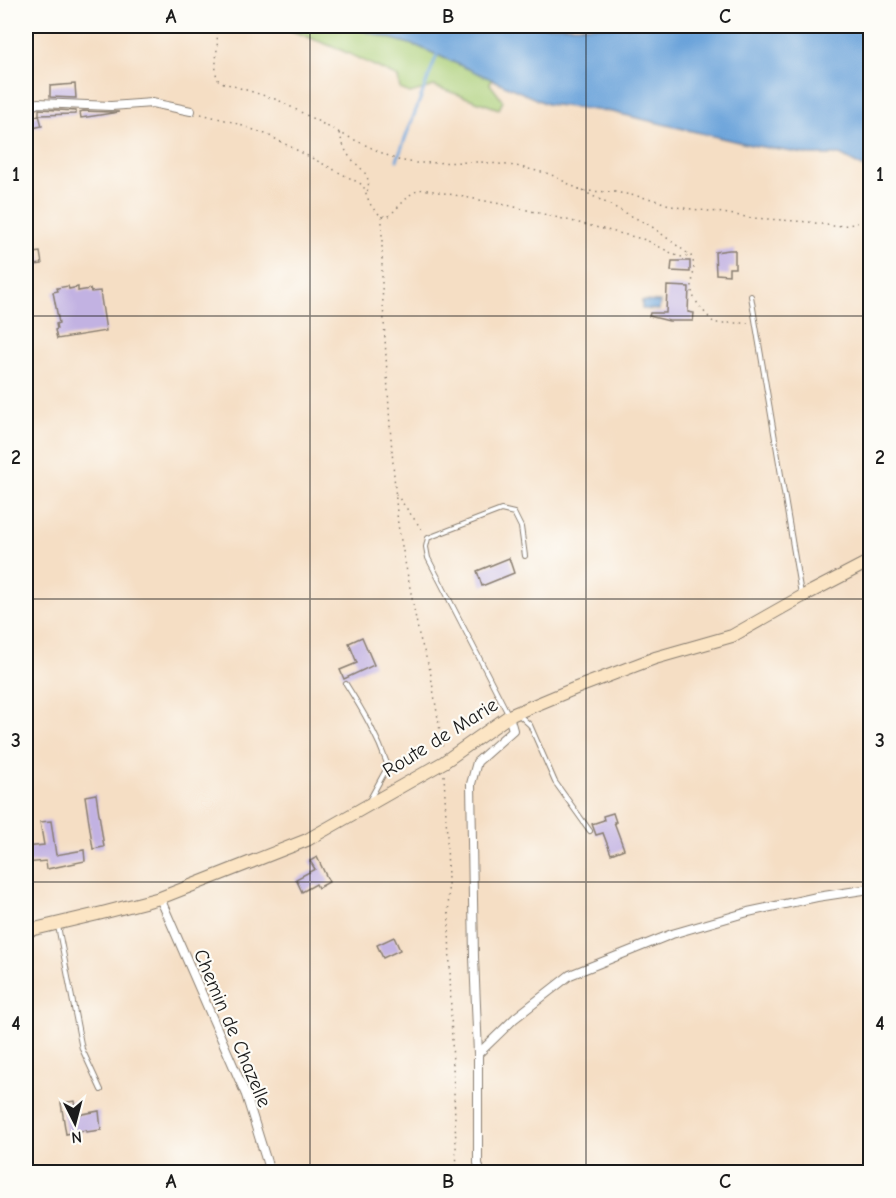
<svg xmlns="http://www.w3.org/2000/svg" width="896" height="1198" font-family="'Comic Neue',sans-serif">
<rect width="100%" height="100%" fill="#fdfcf7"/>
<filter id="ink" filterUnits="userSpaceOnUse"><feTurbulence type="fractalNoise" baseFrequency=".0167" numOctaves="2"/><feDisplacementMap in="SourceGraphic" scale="12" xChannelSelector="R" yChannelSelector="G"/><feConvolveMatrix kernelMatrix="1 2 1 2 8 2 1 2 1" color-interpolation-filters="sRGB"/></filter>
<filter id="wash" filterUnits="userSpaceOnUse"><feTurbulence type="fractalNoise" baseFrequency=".008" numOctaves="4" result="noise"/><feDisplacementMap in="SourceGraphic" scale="24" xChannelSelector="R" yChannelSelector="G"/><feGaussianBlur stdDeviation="1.35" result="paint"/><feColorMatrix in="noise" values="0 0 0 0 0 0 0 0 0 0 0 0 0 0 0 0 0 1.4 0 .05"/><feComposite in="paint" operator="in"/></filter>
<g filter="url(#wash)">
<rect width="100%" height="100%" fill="#f5dec4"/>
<path fill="#abcf78" stroke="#64764a" stroke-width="1.5" d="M 280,26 L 346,26 L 417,46 L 492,79 L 490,84 L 503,101 L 499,109 L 434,86 L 410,93 L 400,89 L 398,77 L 341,50 Z"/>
<g fill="#6ba3da" stroke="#44607b" stroke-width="1.5">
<path d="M 346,26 L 870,26 L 870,171 L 840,155 L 810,155 L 751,145 L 612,112 L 547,104 L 417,46 Z"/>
<path d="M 642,301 L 660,302 L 659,310 L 642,309 Z"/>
</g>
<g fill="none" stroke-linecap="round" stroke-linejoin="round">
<path stroke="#6ba3da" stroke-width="3" d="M 397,160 L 438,52"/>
</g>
<g id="blocks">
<g fill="#c2b2e2">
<path d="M 75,84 L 76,98 L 50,97 L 50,86 Z"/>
<path d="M 39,109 L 76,111 L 76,114 L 39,115 Z"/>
<path d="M 83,111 L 111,112 L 119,112 L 81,118 L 80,112 Z"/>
<path d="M 39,115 L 42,126 L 28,129 L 26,119 Z"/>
<path d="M 729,250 L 735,250 L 735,268 L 729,268 L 729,275 L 716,274 L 715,252 Z"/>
<path d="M 40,252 L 42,264 L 26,266 L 26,254 Z"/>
<path d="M 672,261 L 690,261 L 690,272 L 671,271 Z"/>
<path d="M 68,286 L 69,289 L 78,287 L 78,291 L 90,289 L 91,292 L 100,291 L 106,331 L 57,339 L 55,330 L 57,329 L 56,324 L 59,323 L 53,292 L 58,291 L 57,288 Z"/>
<path d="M 667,286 L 689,287 L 688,312 L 694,313 L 693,321 L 669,321 L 649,316 L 650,313 L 666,313 Z"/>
<path d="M 509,558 L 514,573 L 482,586 L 477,571 Z"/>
<path d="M 362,637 L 374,665 L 344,679 L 340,670 L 357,663 L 349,643 Z"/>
<path d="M 96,794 L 104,847 L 93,849 L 85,796 Z"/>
<path d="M 613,813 L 616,822 L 614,822 L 624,849 L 611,854 L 603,833 L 596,835 L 592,824 L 604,820 L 603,816 Z"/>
<path d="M 51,821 L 56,855 L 84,850 L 85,861 L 47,869 L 46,861 L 26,863 L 26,847 L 44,845 L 40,822 Z"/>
<path d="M 317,857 L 329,882 L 318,888 L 316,884 L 302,892 L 296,879 L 315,869 L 310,861 Z"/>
<path d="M 394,937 L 400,950 L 383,958 L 377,945 Z"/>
<path d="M 75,1101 L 77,1115 L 99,1111 L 101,1130 L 86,1132 L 86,1130 L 66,1134 L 61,1103 Z"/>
</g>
</g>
</g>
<g filter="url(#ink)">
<use href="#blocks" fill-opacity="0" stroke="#887d70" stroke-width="1.5"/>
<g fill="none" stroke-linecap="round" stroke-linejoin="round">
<g stroke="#887d70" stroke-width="6">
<g id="lane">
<path d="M 751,296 L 801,594"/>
<path d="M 346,684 C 363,711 377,735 388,766 L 370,799"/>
<path d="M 508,714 L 428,558 L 426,547 L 428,538 L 501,510 L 514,513 L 521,527 L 525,556"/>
<path d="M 519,715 L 530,725 L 555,782 L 590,831"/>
<path d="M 58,926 L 82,1049 L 101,1090"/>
</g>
</g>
<g stroke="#887d70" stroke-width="10">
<g id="street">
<path d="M 26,109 L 38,103 L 111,106 L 152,103 L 191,111"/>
<path d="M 160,898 L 246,1095 L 270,1172"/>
<path d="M 478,1054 L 515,1018 L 570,975 L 672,934 L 748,912 L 817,897 L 870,889"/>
<path d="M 480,1172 L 478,1163 L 478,1054 L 474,957 L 471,784 L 477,762 L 513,730 L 509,716"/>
</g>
</g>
<g stroke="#887d70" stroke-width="14">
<path id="secondary" d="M 26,931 L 102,913 L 160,898 L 307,840 L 444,762 L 509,716 L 576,688 L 655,658 L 732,636 L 801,597 L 870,561"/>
</g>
<g stroke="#887d70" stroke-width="1.5" stroke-dasharray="1.5 4.5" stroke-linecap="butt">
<path d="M 215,26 C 221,43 213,61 217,79 L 224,83 L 278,100 L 338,132 L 397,160 L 416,163 L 481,162 L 516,166 L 550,174 L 582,191 L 615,192 L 652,199 L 675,207 L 717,212 L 753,218 L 809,222 L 833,226 L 849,225 L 870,219"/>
<path d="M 201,114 L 229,121 L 268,135 L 363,185 C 368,198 371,215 388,217 L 412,193 L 423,189 L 511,206 L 595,227 L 646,240 L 679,257 L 691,256"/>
<path d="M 339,133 C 342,141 344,149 349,156 C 359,169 373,173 367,193"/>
<path d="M 583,191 L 651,226 L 691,256 C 698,268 689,283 693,295 C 696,304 708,316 714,323 L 748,323"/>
<path d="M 382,216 L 382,286 L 390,426 L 398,525 L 419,635 L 430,670 L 443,749"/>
<path d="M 396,494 L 423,531"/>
<path d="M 444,775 L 447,837 L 451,1013 L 457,1172"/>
</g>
<use href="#lane" stroke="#fff" stroke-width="4"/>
<use href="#street" stroke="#fff" stroke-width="8"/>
<use href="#secondary" stroke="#fce5c4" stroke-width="12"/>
</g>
</g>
<path fill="none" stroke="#1c1c1c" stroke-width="1.5" stroke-opacity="0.55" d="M 310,26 L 310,1172M 586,26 L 586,1172M 26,316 L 870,316M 26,599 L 870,599M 26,882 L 870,882"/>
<g text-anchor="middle" stroke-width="4.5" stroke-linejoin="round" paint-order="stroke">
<g font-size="20" fill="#1c1c1c" stroke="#fdfcf7">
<text transform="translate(440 737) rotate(-32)" y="7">Route de Marie</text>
<text transform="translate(233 1028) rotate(67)" y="7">Chemin de Chazelle</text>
</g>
</g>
<rect width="896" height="1198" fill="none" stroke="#fdfcf7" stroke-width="66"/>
<g transform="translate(75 1123) rotate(174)" stroke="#fdfcf7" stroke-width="4.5" paint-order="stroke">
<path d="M0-4.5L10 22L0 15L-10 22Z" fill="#1c1c1c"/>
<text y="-9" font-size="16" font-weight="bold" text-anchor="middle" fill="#1c1c1c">N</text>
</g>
<rect x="33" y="33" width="830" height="1132" fill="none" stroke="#1c1c1c" stroke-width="2"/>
<g font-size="20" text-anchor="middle" font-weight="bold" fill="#1c1c1c">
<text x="171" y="23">A</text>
<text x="448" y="23">B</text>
<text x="725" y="23">C</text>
<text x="16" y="181">1</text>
<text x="880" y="181">1</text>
<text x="16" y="464">2</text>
<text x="880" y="464">2</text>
<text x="16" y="747">3</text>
<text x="880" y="747">3</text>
<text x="16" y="1030">4</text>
<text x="880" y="1030">4</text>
<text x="171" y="1188">A</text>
<text x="448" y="1188">B</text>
<text x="725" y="1188">C</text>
</g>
</svg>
